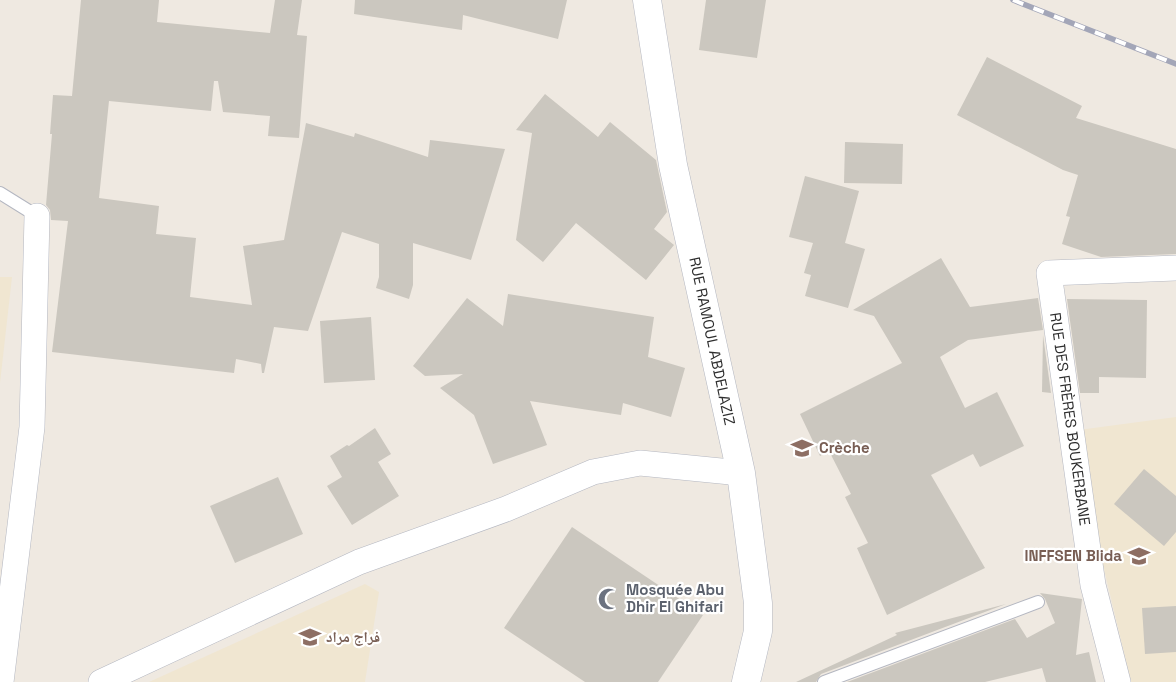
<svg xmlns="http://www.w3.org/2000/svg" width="1176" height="682" font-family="'Space Grotesk','Noto Naskh Arabic',sans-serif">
<rect width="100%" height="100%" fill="#efe9e1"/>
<g fill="#f0e6d1">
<path d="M 0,277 L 12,277 L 0,383 Z"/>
<path d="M 1176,417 L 1176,682 L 1131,682 L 1071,431 Z"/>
<path d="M 365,584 L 379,592 L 365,682 L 149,682 Z"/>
</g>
<g fill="#cbc7bf">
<path d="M 81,0 L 159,0 L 157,22 L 270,33 L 275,0 L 302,0 L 297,35 L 307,36 L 299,138 L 268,136 L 270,116 L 223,112 L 218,81 L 214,81 L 211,111 L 109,101 L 99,198 L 159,206 L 156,234 L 196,238 L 190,297 L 252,305 L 243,246 L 284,240 L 306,123 L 354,137 L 355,133 L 428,157 L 430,140 L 505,149 L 471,260 L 413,243 L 413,285 L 409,299 L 376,288 L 379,277 L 379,244 L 342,232 L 308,331 L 274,327 L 264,373 L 262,373 L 261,364 L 236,359 L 234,373 L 52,352 L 68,221 L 51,220 L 50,210 L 46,205 L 52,134 L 50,134 L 53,95 L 72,96 Z"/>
<path d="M 355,0 L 567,0 L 558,39 L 463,15 L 462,30 L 354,14 Z"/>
<path d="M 706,0 L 766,0 L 757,58 L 699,50 Z"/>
<path d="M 987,57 L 1082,106 L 1076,118 L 1176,149 L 1176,254 L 1101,257 L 1062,244 L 1070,217 L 1066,216 L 1078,175 L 1063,170 L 957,115 Z"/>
<path d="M 545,94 L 598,137 L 610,122 L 656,160 L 667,212 L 654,229 L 674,245 L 646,280 L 576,223 L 543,262 L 516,240 L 532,133 L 516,130 Z"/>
<path d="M 845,142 L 903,144 L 902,184 L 844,183 Z"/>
<path d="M 805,176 L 859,191 L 845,243 L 865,249 L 848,308 L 805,296 L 811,275 L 804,273 L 813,243 L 789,237 Z"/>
<path d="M 941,258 L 970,307 L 1038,298 L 1043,330 L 968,340 L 940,357 L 965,408 L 997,392 L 1024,446 L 980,467 L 973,454 L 931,475 L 985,568 L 887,615 L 857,548 L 868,543 L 845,497 L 851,494 L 829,451 L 820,456 L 800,414 L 902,363 L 874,316 L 853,310 Z"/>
<path d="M 508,294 L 654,317 L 648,357 L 685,368 L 671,417 L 623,403 L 621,415 L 530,401 L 547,445 L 493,464 L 474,415 L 440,388 L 463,374 L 425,376 L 413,366 L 467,298 L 503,326 Z"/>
<path d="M 1067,299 L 1147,300 L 1146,378 L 1099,377 L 1099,393 L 1080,393 Z"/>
<path d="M 371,317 L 375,380 L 324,383 L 320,321 Z"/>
<path d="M 1043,335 L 1051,393 L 1042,392 Z"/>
<path d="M 375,428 L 391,454 L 378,462 L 399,496 L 352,525 L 327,486 L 342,477 L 330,456 L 347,445 L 349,446 Z"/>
<path d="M 1144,469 L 1176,496 L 1176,532 L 1164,546 L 1114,504 Z"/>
<path d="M 278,477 L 303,534 L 235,563 L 210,506 Z"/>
<path d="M 572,527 L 703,615 L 658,682 L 585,682 L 504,628 Z"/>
<path d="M 1040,593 L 1082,599 L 1076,655 L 1089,652 L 1096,682 L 1046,682 L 1042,668 L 985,682 L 847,682 L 1015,619 L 1027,638 L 1055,623 L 1045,599 Z"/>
<path d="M 1006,604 L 821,674 L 816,682 L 796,682 L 897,635 L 895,633 Z"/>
<path d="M 1176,606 L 1176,652 L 1145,654 L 1142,608 Z"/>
</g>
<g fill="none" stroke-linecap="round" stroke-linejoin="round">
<g stroke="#b4b7c1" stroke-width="14">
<g id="service">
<path d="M 0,193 L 37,216"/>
<path d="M 824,682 L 1038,602"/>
</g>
</g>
<g stroke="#b4b7c1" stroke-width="26">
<g id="minor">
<path d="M 1,682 L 32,427 L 37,216"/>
<path d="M 101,682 L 359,562 L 506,509 L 593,472 L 640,463 L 741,473"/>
<path d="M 1118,682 L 1093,585 L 1049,273 L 1176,268"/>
</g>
</g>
<g stroke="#b4b7c1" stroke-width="29">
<path id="tertiary" d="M 647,0 L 673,165 L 741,473 L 758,603 L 758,631 L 746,682"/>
</g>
<use href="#service" stroke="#fff" stroke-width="12"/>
<use href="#minor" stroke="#fff" stroke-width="25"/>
<use href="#tertiary" stroke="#fff" stroke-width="28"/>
<g stroke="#a3a6b8" stroke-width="5.5">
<path id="rail" d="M 1013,0 L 1176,64"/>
</g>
<use href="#rail" stroke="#fff" stroke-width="4" stroke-dasharray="11" stroke-linecap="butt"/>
</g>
<defs>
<g id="school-bare" transform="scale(1.725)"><path d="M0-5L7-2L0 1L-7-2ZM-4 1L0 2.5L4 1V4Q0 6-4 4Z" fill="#8d6e63" stroke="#fff" stroke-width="2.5" paint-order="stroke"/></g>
<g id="university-bare" transform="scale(1.725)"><path d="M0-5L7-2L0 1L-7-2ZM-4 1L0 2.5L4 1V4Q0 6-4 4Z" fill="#8d6e63" stroke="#fff" stroke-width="2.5" paint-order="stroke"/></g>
<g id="mosque-bare" transform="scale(1.725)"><path d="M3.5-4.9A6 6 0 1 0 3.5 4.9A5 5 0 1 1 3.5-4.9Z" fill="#6b7280" stroke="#fff" stroke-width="2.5" paint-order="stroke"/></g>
</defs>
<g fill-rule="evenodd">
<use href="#school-bare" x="802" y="448"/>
<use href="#university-bare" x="1139" y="556"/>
<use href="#mosque-bare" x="609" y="599"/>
<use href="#school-bare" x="310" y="637"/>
</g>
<g text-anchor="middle" stroke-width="4.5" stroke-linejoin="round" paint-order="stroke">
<g font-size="15" fill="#2e2e2e" stroke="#fff">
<text transform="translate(712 341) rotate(78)" y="5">RUE RAMOUL ABDELAZIZ</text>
<text transform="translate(1070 419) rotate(82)" y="5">RUE DES FRÈRES BOUKERBANE</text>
</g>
<g font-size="15" font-weight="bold" fill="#785e54" stroke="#fff" text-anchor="start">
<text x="819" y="453">Crèche</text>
<text x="1122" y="561" text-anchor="end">INFFSEN Blida</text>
<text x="326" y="642">فراج مراد</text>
</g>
<g font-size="15" font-weight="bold" fill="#5b616d" stroke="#fff" text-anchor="start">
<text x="626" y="595">Mosquée Abu<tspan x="626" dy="17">Dhir El Ghifari</tspan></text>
</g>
</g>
</svg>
